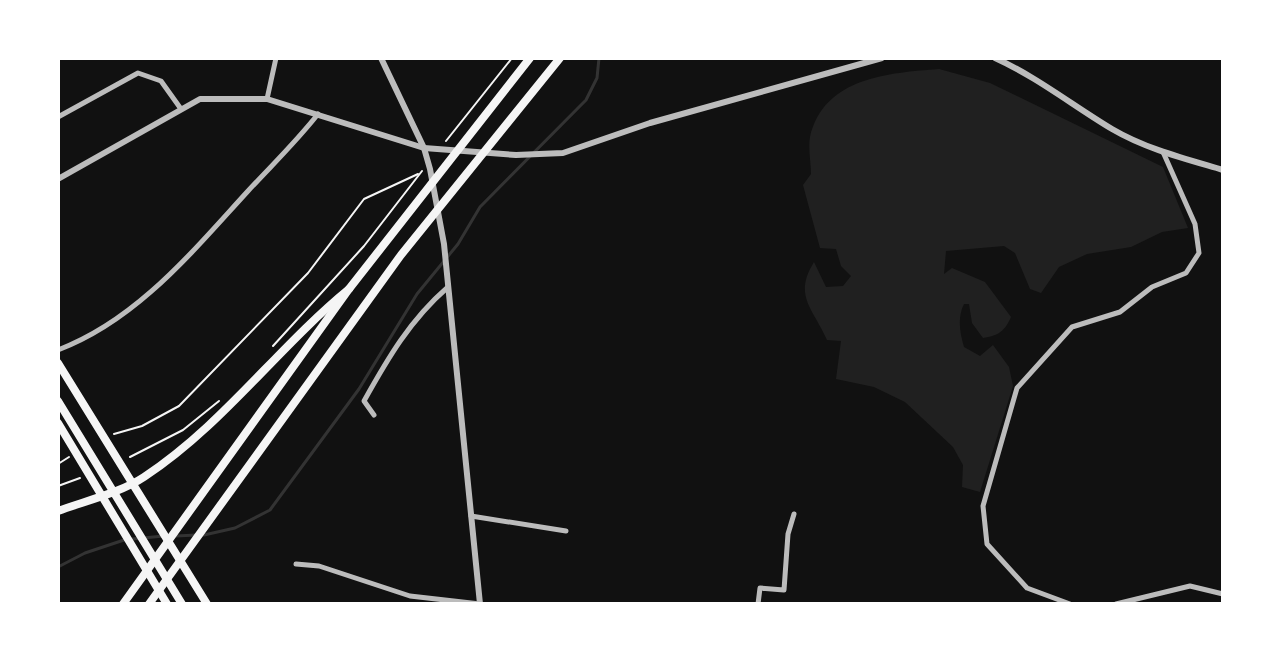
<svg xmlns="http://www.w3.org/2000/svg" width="1281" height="662" font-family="Spectral,serif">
<rect width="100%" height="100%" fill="#111"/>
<path fill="#202020" d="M 939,69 L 990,83 L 1163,167 L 1188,228 L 1162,232 L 1131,247 L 1087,254 L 1059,267 L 1041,293 L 1030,289 L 1015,253 L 1004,246 L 946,251 L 944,274 L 952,268 L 985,282 L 1011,317 C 1005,331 998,336 983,338 L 972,323 L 969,304 L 964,304 C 957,318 960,333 964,347 L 980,356 L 993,345 L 1009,367 L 1013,386 L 980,492 L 962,487 L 963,465 L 953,447 L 905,402 L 874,387 L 836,379 L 841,341 L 827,340 C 813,308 793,296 814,262 L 826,287 L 843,286 L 851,276 L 841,266 L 836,249 L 820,248 L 803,185 L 811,174 C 811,163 808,148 810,137 C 824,77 889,73 939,69 Z"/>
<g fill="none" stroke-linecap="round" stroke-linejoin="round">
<g stroke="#333" stroke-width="3">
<path d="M 204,535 L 235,528 L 270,510 L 359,389 L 417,294 L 458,244 L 480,207 L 586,100 L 597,78 L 599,58"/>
<path d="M 176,536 L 196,535"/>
<path d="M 132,539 L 164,536"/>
<path d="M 58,567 L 85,553 L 124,540"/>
</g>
<g stroke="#f5f5f5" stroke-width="2">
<path d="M 446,141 L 512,58"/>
<path d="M 273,346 L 364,246 L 422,171"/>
<path d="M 114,434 L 142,426 L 179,406 L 308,273 L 364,199 L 418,174"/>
<path d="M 130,457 L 183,430 L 219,401"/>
<path d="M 58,464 L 69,457"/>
<path d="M 58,486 L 80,478"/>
</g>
<g stroke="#bcbcbc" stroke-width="5">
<path d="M 267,99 L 276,58"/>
<path d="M 58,117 L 138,73 L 161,81 L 181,109"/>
<path d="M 58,350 C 137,320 192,252 248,191 C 272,165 296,142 318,114"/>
<path d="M 374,415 L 364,401 C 388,358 410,320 448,287"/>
<path d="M 471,516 L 566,531"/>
<path d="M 296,564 L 319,566 L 410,596 L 480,604"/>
<path d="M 758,604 L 760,588 L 784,590 L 788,534 L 794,514"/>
<path d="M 1070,604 L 1027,588 L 987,544 L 983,506 L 1017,388 L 1072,327 L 1120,312 L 1152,287 L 1186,273 L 1199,253 L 1195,224 L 1163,152"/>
<path d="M 1116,604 L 1190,586 L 1223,594"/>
</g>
<g stroke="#bcbcbc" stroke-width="6">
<path d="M 381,58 L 424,148 L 430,169 L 444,244 L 480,604"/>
<path d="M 995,58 C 1037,77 1072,105 1112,129 C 1146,149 1186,159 1223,170"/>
<path d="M 58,179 L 200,99 L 267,99 L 424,148 L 516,155 L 563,153 L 650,123 L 882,58"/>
</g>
<g stroke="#f5f5f5" stroke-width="8">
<path d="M 123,604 L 349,289 L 530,58"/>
<path d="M 149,604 L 401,255 L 560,58"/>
</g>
<g stroke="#f5f5f5" stroke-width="8">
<path d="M 58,363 L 207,604"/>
<path d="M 58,401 L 182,604"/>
<path d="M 58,423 L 167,604"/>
<path d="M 58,511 C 85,501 120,493 144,477 C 223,425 277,348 349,289"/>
</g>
</g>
<rect width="1281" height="662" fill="none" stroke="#ffffff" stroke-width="120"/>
</svg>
